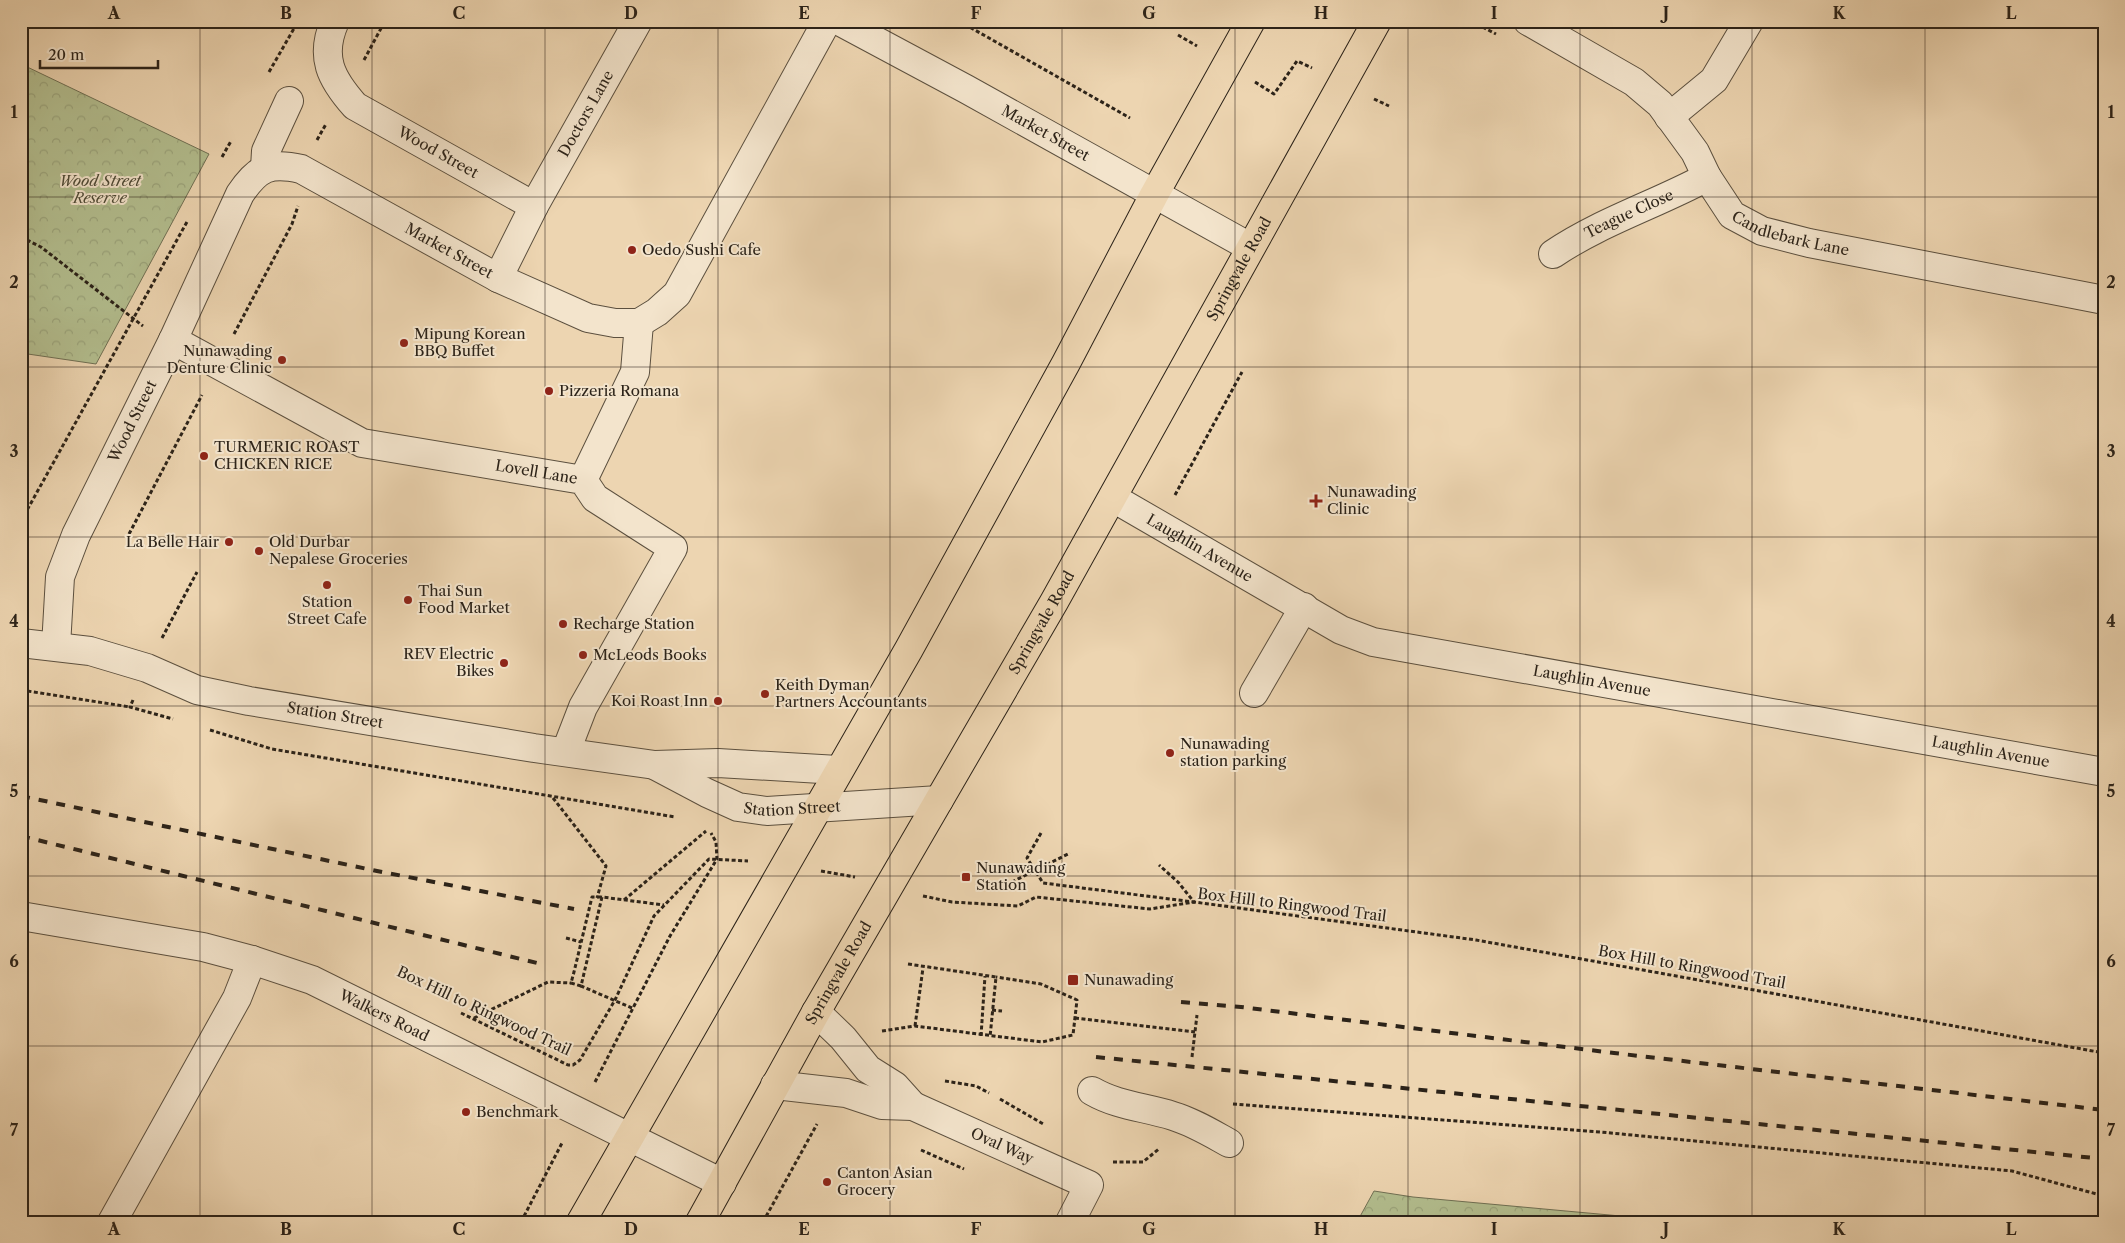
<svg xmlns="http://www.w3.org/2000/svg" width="2125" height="1243" font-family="'Libre Caslon Text',serif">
<defs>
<pattern id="park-crowns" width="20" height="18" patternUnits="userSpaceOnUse" patternTransform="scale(1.25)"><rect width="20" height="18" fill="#b3be8f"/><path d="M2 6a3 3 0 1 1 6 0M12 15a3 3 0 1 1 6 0" fill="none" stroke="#9aa37b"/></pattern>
</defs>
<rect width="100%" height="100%" fill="#edd5b1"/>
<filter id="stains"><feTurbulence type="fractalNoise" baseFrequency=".004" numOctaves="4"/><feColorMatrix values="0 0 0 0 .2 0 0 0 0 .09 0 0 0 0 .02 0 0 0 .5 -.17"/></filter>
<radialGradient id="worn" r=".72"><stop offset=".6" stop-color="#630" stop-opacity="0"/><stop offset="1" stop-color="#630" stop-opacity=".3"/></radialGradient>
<g fill="url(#park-crowns)" stroke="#707054">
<path d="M 21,64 L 209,154 L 96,364 L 21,353 Z"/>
<path d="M 1374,1191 L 1413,1197 L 1686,1222 L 1357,1222 Z"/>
</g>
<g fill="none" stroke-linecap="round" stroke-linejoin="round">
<g stroke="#5c503f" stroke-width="30">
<g id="minor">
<path id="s1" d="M 335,21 C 319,57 331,79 355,106 L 534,206 L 498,278"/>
<path id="s2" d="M 839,21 L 966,89 L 1250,247"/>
<path id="s3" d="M 1528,21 L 1634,82 L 1660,104 L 1695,152 L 1707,177 L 1732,215 L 1762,231 L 1809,243 L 2104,300"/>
<path d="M 1669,117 L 1714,80 L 1749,21"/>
<path d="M 265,168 L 266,151 L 289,101"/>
<path id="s4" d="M 534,206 L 638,21"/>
<path id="s5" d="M 1553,254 C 1600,222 1657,204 1707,177"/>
<path id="s6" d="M 173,340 L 362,443 L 583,480 L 595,498 L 673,548 L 583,707 L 566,751"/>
<path d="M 583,480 L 635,372 L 639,323"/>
<path id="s7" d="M 1113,498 L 1341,630 L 1373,642 L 2104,772"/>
<path id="s8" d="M 21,643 L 90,651 L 147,668 L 197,690 L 249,701 L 534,748 L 655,765 L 718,763 L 838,770"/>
<path id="s9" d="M 56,646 L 60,577 L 76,535 L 173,340 L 240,194 C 258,167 270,162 301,169 L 498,278 L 588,318 L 615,323 L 639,323 L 657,312 L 677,294 L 827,21"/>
<path d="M 1254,693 L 1304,607"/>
<path id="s10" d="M 656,766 L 707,793 L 738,807 L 767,811 L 939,800"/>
<path id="s11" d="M 21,916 L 203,947 L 252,960 L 312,980 L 722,1183"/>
<path d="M 816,1012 L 843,1038 L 868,1069 L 895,1086 L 913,1106"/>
<path id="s12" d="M 775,1085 L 846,1093 L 882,1105 L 913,1106 L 1089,1185 L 1070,1222"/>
<path d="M 1092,1091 C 1118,1106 1145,1107 1173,1116 C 1193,1122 1211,1133 1229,1143"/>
<path d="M 112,1222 L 237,998 L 252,960"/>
</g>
</g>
<g stroke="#2c2319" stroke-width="30">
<g id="highway">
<path d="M 581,1222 L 909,649 L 1066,363 L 1154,195 L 1251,21"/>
<path id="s13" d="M 700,1222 L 816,1012 L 1054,602 L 1377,21"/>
</g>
</g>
<g stroke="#2c2319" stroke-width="3" stroke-dasharray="4 2.5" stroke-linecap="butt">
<path d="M 959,21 L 1130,118"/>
<path d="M 1471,21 L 1496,34"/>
<path d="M 1178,35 L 1197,46"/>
<path d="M 364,60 L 385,21"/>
<path d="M 269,72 L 296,25"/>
<path d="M 1255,82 L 1274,94 L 1297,61 L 1312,68"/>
<path d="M 1374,99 L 1389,106"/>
<path d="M 317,140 L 326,124"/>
<path d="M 222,157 L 231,141"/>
<path d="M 21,237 L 41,247 L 143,326"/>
<path d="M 234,334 L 292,224 L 298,206"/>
<path d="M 1175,495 L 1242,372"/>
<path d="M 21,521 L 188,220"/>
<path d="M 129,534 L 202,395"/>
<path d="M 162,638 L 197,572"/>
<path d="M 21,690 L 130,707"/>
<path d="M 133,700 L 130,707 L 173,719"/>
<path d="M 210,730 L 272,749 L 675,817"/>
<path d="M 553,798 L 606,866 L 597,898"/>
<path d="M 1041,833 L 1027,858 L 1043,883 L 1194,902 L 1178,882 L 1159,865"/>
<path d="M 821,871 L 855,877"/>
<path d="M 1006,885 L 1070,853"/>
<path d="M 923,896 L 952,902 L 1018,906 L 1036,897 L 1150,909 L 1194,902 L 1476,940 L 2104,1053"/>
<path d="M 624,900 L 706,831"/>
<path d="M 566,938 L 581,942"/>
<path d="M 908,964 L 996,977 L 990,1037"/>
<path d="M 581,986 L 571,983 L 574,972 L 592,897 L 602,897"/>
<path d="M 632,1008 L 581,986 L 602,897 L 664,905"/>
<path d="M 992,1010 L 1002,1011"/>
<path d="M 461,1013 L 568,1065 L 573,1065 L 580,1060 L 615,1000 L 654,916 L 709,859 L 748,861"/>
<path d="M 474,1018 L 548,982 L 571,983"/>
<path d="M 1075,1018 L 1195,1032"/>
<path d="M 915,1026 L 923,968"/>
<path d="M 882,1031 L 915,1026 L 1042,1042 L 1073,1035 L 1077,1000 L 1041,984 L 996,977"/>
<path d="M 981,1036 L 985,976"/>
<path d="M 1192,1057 L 1197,1015"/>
<path d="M 945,1081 L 976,1086 L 989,1093"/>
<path d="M 595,1082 L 670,936 L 717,859 L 716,842 L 711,833"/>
<path d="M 1000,1099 L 1045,1125"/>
<path d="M 1233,1104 L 1600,1132 L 2012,1171 L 2104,1196"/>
<path d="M 921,1150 L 964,1169"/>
<path d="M 1113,1162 L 1143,1162 L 1160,1148"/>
<path d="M 521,1222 L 562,1143"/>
<path d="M 763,1222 L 817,1124"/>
</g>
<use href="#minor" stroke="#f3e4cc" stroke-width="28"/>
<use href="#highway" stroke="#edd5b1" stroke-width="28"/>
<g stroke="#2c2319" stroke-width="4" stroke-dasharray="9 9" stroke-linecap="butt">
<path d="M 21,796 L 377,871 L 574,909"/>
<path d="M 21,836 L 537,963"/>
<path d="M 1181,1002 L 1241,1007 L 1614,1053 L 2104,1110"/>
<path d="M 1096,1057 L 2104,1159"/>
</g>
</g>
<path fill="none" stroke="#2c2319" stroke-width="1" stroke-opacity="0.55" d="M 200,21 L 200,1222M 372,21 L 372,1222M 545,21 L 545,1222M 718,21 L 718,1222M 890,21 L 890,1222M 1062,21 L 1062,1222M 1235,21 L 1235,1222M 1408,21 L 1408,1222M 1580,21 L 1580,1222M 1752,21 L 1752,1222M 1925,21 L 1925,1222M 21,197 L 2104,197M 21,367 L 2104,367M 21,537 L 2104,537M 21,706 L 2104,706M 21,876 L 2104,876M 21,1046 L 2104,1046"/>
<g fill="#8f2418" stroke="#f3e4cc" stroke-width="2">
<circle cx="632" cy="250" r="5"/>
<circle cx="404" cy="343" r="5"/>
<circle cx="282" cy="360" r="5"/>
<circle cx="549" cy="391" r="5"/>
<circle cx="204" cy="456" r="5"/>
<path d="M1313.5 493.5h5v5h5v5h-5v5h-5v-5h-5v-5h5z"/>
<circle cx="229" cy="542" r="5"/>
<circle cx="259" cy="551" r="5"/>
<circle cx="327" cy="585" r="5"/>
<circle cx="408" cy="600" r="5"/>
<circle cx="563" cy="624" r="5"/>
<circle cx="583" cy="655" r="5"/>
<circle cx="504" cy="663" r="5"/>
<circle cx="765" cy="694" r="5"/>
<circle cx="718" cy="701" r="5"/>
<circle cx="1170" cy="753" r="5"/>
<rect x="961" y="872" width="10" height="10" rx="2.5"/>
<rect x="1067" y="974" width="12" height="12" rx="2.5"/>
<circle cx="466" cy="1112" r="5"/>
<circle cx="827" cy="1182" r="5"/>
</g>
<g text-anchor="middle" stroke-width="4" stroke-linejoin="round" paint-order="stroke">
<g font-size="15" fill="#2c2319" stroke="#f3e4cc">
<text dy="5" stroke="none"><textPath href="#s4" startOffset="106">Doctors Lane</textPath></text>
<text dy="5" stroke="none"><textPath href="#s2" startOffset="235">Market Street</textPath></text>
<text dy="5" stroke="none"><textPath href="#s1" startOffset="189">Wood Street</textPath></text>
<text dy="5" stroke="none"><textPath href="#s5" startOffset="86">Teague Close</textPath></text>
<text dy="5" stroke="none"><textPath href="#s3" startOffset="351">Candlebark Lane</textPath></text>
<text dy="5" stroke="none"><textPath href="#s9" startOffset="734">Market Street</textPath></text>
<text dy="5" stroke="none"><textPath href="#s13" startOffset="1095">Springvale Road</textPath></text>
<text dy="5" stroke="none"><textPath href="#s9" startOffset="241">Wood Street</textPath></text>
<text dy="5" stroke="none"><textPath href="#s6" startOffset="392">Lovell Lane</textPath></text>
<text dy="5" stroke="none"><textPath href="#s7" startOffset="100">Laughlin Avenue</textPath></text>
<text dy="5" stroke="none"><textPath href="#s13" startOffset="690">Springvale Road</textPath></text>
<text dy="5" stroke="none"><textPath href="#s7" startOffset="520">Laughlin Avenue</textPath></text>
<text dy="5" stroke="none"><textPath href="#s8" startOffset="324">Station Street</textPath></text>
<text dy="5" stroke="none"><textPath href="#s7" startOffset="925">Laughlin Avenue</textPath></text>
<text dy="5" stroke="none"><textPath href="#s10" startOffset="146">Station Street</textPath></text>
<text transform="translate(1292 905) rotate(7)" y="5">Box Hill to Ringwood Trail</text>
<text transform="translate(1692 967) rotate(10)" y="5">Box Hill to Ringwood Trail</text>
<text dy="5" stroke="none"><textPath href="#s13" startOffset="285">Springvale Road</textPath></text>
<text transform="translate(484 1011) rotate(25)" y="5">Box Hill to Ringwood Trail</text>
<text dy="5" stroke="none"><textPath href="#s11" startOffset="379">Walkers Road</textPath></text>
<text dy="5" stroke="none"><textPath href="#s12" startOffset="238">Oval Way</textPath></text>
</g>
<g font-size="15" font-style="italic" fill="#4e4a36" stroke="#f3e4cc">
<text x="100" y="186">Wood Street<tspan x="100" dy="17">Reserve</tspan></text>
</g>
<g font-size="15" fill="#2c2319" stroke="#f3e4cc" text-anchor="start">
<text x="642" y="255">Oedo Sushi Cafe</text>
<text x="414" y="339">Mipung Korean<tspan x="414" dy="17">BBQ Buffet</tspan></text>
<text x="272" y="356" text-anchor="end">Nunawading<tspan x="272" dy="17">Denture Clinic</tspan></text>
<text x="559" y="396">Pizzeria Romana</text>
<text x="214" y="452">TURMERIC ROAST<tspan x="214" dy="17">CHICKEN RICE</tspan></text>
<text x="1327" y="497">Nunawading<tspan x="1327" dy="17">Clinic</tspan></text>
<text x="219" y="547" text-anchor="end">La Belle Hair</text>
<text x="269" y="547">Old Durbar<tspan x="269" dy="17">Nepalese Groceries</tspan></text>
<text x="418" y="596">Thai Sun<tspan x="418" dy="17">Food Market</tspan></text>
<text x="327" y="607" text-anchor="middle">Station<tspan x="327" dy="17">Street Cafe</tspan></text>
<text x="573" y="629">Recharge Station</text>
<text x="494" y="659" text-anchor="end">REV Electric<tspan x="494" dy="17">Bikes</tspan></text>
<text x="593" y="660">McLeods Books</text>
<text x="775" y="690">Keith Dyman<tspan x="775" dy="17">Partners Accountants</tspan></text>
<text x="708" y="706" text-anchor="end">Koi Roast Inn</text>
<text x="1180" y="749">Nunawading<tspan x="1180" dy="17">station parking</tspan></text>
<text x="976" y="873">Nunawading<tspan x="976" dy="17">Station</tspan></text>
<text x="1084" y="985">Nunawading</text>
<text x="476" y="1117">Benchmark</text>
<text x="837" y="1178">Canton Asian<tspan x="837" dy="17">Grocery</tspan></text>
</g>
</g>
<rect width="2125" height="1243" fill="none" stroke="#edd5b1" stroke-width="55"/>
<path d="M40 60v8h118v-8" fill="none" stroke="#2c2319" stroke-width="2.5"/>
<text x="48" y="60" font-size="15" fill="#2c2319" stroke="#f3e4cc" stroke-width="4" paint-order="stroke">20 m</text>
<rect x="28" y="28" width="2070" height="1188" fill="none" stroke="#2c2319" stroke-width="2"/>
<g font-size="16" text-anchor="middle" font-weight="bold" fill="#2c2319">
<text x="114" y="19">A</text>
<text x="286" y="19">B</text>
<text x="459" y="19">C</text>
<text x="631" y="19">D</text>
<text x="804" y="19">E</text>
<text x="976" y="19">F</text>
<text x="1149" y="19">G</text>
<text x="1321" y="19">H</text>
<text x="1494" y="19">I</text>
<text x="1666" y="19">J</text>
<text x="1839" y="19">K</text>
<text x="2011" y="19">L</text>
<text x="14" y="118">1</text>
<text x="2111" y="118">1</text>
<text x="14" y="288">2</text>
<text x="2111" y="288">2</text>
<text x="14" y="457">3</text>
<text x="2111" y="457">3</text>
<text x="14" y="627">4</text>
<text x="2111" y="627">4</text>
<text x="14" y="797">5</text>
<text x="2111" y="797">5</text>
<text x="14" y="967">6</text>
<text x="2111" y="967">6</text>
<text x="14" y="1136">7</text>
<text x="2111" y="1136">7</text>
<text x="114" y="1235">A</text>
<text x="286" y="1235">B</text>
<text x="459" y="1235">C</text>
<text x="631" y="1235">D</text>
<text x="804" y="1235">E</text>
<text x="976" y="1235">F</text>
<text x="1149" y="1235">G</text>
<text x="1321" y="1235">H</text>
<text x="1494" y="1235">I</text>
<text x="1666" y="1235">J</text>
<text x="1839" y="1235">K</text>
<text x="2011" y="1235">L</text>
</g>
<rect width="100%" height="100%" filter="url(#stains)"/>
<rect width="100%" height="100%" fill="url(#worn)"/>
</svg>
